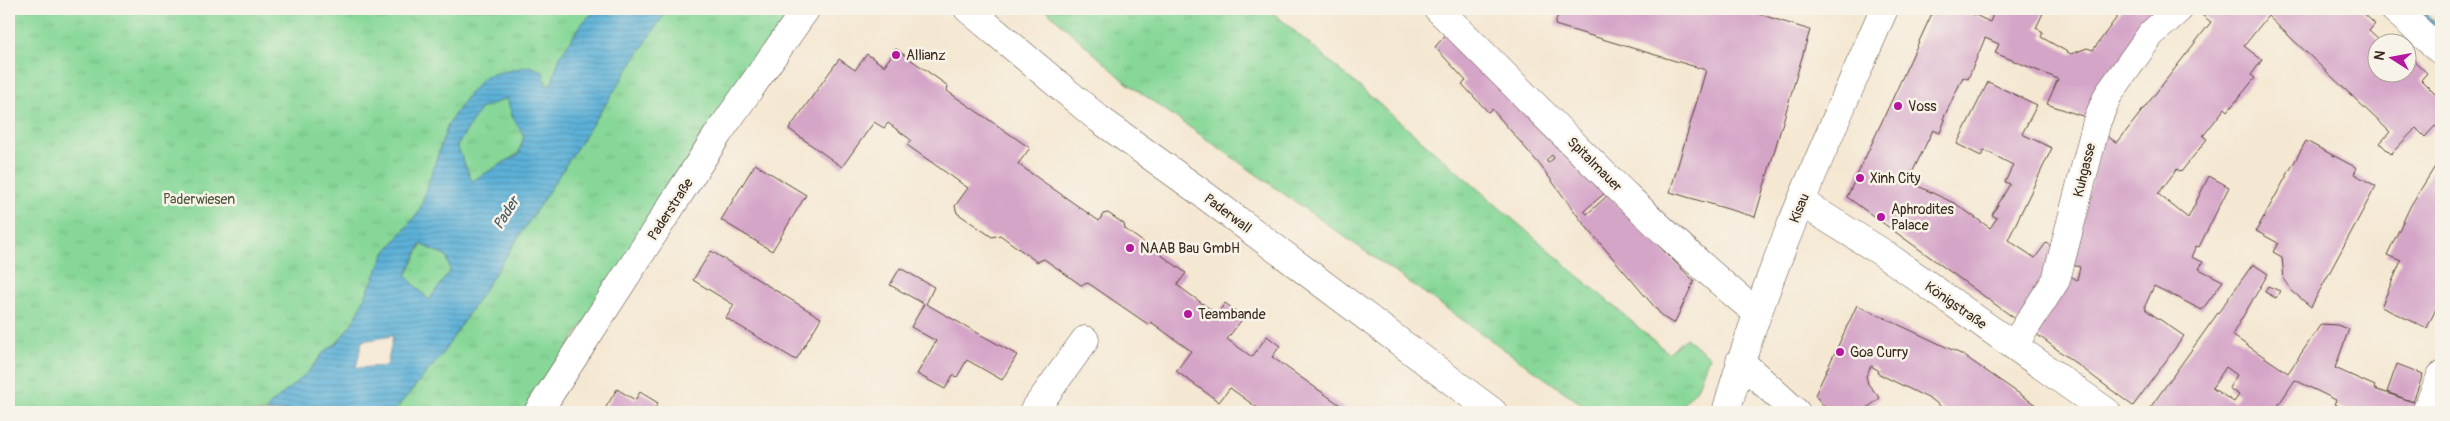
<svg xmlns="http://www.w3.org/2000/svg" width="2450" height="421" font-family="Pangolin,sans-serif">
<defs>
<pattern id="grass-tufts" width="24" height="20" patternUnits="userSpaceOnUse" patternTransform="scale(1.25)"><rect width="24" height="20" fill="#87d898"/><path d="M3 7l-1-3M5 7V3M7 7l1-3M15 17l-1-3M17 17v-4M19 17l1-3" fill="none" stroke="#75ba83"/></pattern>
<pattern id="water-rules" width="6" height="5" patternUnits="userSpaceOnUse" patternTransform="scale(1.25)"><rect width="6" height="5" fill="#5cb1d8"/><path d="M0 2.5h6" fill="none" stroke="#4d90af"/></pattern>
</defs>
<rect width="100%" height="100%" fill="#f7f3e8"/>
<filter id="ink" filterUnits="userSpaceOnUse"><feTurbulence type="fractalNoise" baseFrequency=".02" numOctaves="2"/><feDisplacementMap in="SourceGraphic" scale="10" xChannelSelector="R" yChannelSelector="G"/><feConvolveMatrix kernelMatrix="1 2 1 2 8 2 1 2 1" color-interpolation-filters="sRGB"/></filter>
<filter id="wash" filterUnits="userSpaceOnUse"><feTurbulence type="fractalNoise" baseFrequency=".0096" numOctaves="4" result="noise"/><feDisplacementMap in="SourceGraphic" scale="20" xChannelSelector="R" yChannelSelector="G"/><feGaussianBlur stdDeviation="1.12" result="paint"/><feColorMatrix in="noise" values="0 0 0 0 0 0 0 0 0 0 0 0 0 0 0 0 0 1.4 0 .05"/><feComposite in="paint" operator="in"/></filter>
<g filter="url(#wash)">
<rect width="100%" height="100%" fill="#f5e8d3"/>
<g fill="url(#grass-tufts)" stroke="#61815b">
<path d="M 9,9 L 597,9 C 573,32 561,51 552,83 L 546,86 L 542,71 L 529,67 L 485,76 L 466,98 L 448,124 L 419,212 L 385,253 L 355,319 L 337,343 L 325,351 L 308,372 L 271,404 L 265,412 L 9,412 Z"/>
<path d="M 671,9 L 793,9 L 525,412 L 393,412 L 441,356 L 663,16 Z"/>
<path d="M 1045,9 L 1269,9 L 1668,353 L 1686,338 L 1709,356 L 1697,389 L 1676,412 L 1595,412 L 1590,410 L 1127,83 Z"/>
<path d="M 508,98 L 512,116 L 524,136 L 518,154 L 472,181 L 457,146 L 480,109 Z"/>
<path d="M 422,244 L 447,257 L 450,272 L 429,300 L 406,276 Z"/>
</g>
<g fill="url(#water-rules)" stroke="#4c6e7b" fill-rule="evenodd">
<path d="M 597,9 L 671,9 L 663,16 L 441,356 L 393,412 L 265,412 L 271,404 L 308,372 L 325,351 L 337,343 L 355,319 L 385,253 L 419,212 L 448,124 L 466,98 L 485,76 L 529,66 L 543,71 L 546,86 L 552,83 L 560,56 L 583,22 ZM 507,98 L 512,116 L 524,136 L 519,154 L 472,181 L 457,146 L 480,109 ZM 421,244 L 447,257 L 450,271 L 429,300 L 406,276 ZM 393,336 L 387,366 L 356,368 L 362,341 Z"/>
<path d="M 2410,9 L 2420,9 L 2441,28 L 2441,37 Z"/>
</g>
<g id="blocks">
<g fill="#d5a5c8" fill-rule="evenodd">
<path d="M 1554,9 L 1743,9 L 1810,30 L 1755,217 L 1670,192 L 1706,70 L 1555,25 L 1559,11 Z"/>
<path d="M 1934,9 L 1970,9 L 1969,12 L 1990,22 L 1995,9 L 2006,9 L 2005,11 L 2009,12 L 2011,9 L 2045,9 L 2036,28 L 2043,32 L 2041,37 L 2071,54 L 2087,48 L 2093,50 L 2123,9 L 2162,9 L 2091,119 L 2047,104 L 2058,79 L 1995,53 L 1999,44 L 1985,38 L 1968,79 L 1963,77 L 1943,119 L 1945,120 L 1940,133 L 1933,130 L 1909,179 L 1920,187 L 1956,204 L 1990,228 L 1997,218 L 1992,215 L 2010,184 L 2005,182 L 2013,165 L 1984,150 L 1981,156 L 1957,144 L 1988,82 L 2037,105 L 2022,134 L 2052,148 L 2008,240 L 2035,258 L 2046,243 L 2058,252 L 2021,323 L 1847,197 Z"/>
<path d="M 2202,9 L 2359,9 L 2375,24 L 2369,31 L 2381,42 L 2378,42 L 2378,72 L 2408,72 L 2408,55 L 2427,73 L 2421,80 L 2441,100 L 2441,130 L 2435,126 L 2425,137 L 2416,128 L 2391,154 L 2380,143 L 2390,132 L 2268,16 L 2244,46 L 2262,60 L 2251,75 L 2255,78 L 2228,111 L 2225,108 L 2203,136 L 2207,139 L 2181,172 L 2177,169 L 2158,194 L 2188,218 L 2209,176 L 2229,187 L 2199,247 L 2196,246 L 2191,257 L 2203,262 L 2199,269 L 2223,281 L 2202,310 L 2154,286 L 2145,306 L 2146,310 L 2184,336 L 2133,406 L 2031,330 L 2071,276 L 2077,280 L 2080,267 L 2072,265 L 2103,133 L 2117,143 L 2211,22 L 2199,13 Z"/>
<path d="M 1448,32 L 1606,192 L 1584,211 L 1587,214 L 1608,195 L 1694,281 L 1674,324 L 1663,317 L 1583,223 L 1540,165 L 1492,109 L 1488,112 L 1462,84 L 1466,81 L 1435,47 ZM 1552,155 L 1554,158 L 1548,163 L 1546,160 Z"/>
<path d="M 896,49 L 948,86 L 947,91 L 1030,148 L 1018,164 L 1099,221 L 1103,214 L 1108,213 L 1124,224 L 1125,229 L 1186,273 L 1177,285 L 1217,314 L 1225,303 L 1244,317 L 1227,339 L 1252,357 L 1267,336 L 1280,346 L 1272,357 L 1350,412 L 1263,412 L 1230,388 L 1219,402 L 1176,371 L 1191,351 L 1151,322 L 1149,325 L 1088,283 L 1081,285 L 1044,259 L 1037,262 L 1000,235 L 992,237 L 957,213 L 955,206 L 968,188 L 907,145 L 911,140 L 888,123 L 884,128 L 874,122 L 842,167 L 789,129 L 839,59 L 855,70 L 867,54 L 884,66 Z"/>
<path d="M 2306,141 L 2357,168 L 2354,174 L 2376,186 L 2311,307 L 2292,291 L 2284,280 L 2282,257 L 2273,252 L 2278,243 L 2256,231 Z"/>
<path d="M 2441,157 L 2441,298 L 2427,328 L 2381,307 L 2401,261 L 2387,255 L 2411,205 Z"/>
<path d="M 755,164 L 806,195 L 772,251 L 721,220 Z"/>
<path d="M 711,251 L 821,318 L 796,360 L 726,318 L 734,305 L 693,280 Z"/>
<path d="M 2253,264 L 2268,274 L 2232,335 L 2288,373 L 2321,324 L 2337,325 L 2349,329 L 2335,368 L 2375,386 L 2374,389 L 2417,403 L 2413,412 L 2351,412 L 2334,404 L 2336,400 L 2295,380 L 2277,407 L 2286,412 L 2147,412 ZM 2226,367 L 2237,375 L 2229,388 L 2239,395 L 2234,402 L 2212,388 Z"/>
<path d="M 900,268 L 934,287 L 926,304 L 1017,355 L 1002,380 L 967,360 L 957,377 L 953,375 L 945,389 L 917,374 L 936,341 L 911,327 L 924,304 L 890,285 Z"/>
<path d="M 2268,286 L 2280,291 L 2276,298 L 2265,292 Z"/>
<path d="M 1857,305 L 1963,355 L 2046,412 L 1941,412 L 1944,409 L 1934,401 L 1877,373 L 1878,370 L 1871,366 L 1866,376 L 1868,384 L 1880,398 L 1866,409 L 1869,412 L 1828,412 L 1815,395 Z"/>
<path d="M 2397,364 L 2423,374 L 2413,402 L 2387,392 Z"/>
<path d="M 617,389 L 635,400 L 640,392 L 658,403 L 653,412 L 603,412 Z"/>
</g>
</g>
</g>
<g filter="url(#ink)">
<use href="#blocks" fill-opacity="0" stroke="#574639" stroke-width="1"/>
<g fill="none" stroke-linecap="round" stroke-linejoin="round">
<g stroke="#574639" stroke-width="29">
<g id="minor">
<path d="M 1438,9 C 1543,112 1644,220 1757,313"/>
<path d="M 2394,9 L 2441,51"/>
<path d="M 1801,202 L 1883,253 L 2107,412"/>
<path d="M 2014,345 L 2056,280 L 2097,121 L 2108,95 L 2151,34 L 2179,9"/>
<path d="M 1740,361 L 1796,412"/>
<path d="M 538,412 L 718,134 L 806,9"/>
<path d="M 1033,412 L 1085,340"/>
<path d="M 1726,412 C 1765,273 1827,141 1884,9"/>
<path d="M 2426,412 L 2441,376"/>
</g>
</g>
<g stroke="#574639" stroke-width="29">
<path id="major" d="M 968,9 L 1099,119 L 1199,191 L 1493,412"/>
</g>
<use href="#minor" stroke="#fff" stroke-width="28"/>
<use href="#major" stroke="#fff" stroke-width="28"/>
</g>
</g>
<g fill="#b5179e" stroke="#f7f3e8" stroke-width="2">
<circle cx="896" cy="55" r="5"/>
<circle cx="1898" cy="106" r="5"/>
<circle cx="1860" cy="178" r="5"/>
<circle cx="1881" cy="217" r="5"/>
<circle cx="1130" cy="248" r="5"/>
<circle cx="1188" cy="314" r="5"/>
<circle cx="1840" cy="352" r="5"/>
</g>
<g text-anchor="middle" stroke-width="5" stroke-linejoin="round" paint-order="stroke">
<g font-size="14" fill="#3b2a1e" stroke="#f7f3e8" text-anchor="start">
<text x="906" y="60">Allianz</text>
<text x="1908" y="111">Voss</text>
<text x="1870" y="183">Xinh City</text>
<text x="1891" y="214">Aphrodites<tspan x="1891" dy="16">Palace</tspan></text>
<text x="1140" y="253">NAAB Bau GmbH</text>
<text x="1198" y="319">Teambande</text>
<text x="1850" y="357">Goa Curry</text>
</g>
<g font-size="14" fill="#3b2a1e" stroke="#f7f3e8">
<text transform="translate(1595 164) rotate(45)" y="5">Spitalmauer</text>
<text transform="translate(2084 170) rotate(-76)" y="5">Kuhgasse</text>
<text transform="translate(1799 208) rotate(-68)" y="5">Kisau</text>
<text transform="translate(670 209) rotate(-57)" y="5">Paderstraße</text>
<text transform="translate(1228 213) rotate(37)" y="5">Paderwall</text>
<text transform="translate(1956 305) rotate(35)" y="5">Königstraße</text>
</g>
<g font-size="14" fill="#4e563c" stroke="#f7f3e8">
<text x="199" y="204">Paderwiesen</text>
</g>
<g font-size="15" font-style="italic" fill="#47595f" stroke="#f7f3e8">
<text transform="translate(506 213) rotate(-58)" y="5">Pader</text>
</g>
</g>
<rect width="2450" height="421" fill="none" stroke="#f7f3e8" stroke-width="30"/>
<g transform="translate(2392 58) rotate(281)"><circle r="24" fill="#f7f3e8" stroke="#aca397"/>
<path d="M0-4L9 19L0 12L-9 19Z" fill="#b5179e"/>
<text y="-8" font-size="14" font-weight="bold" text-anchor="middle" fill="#3b2a1e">N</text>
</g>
</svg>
